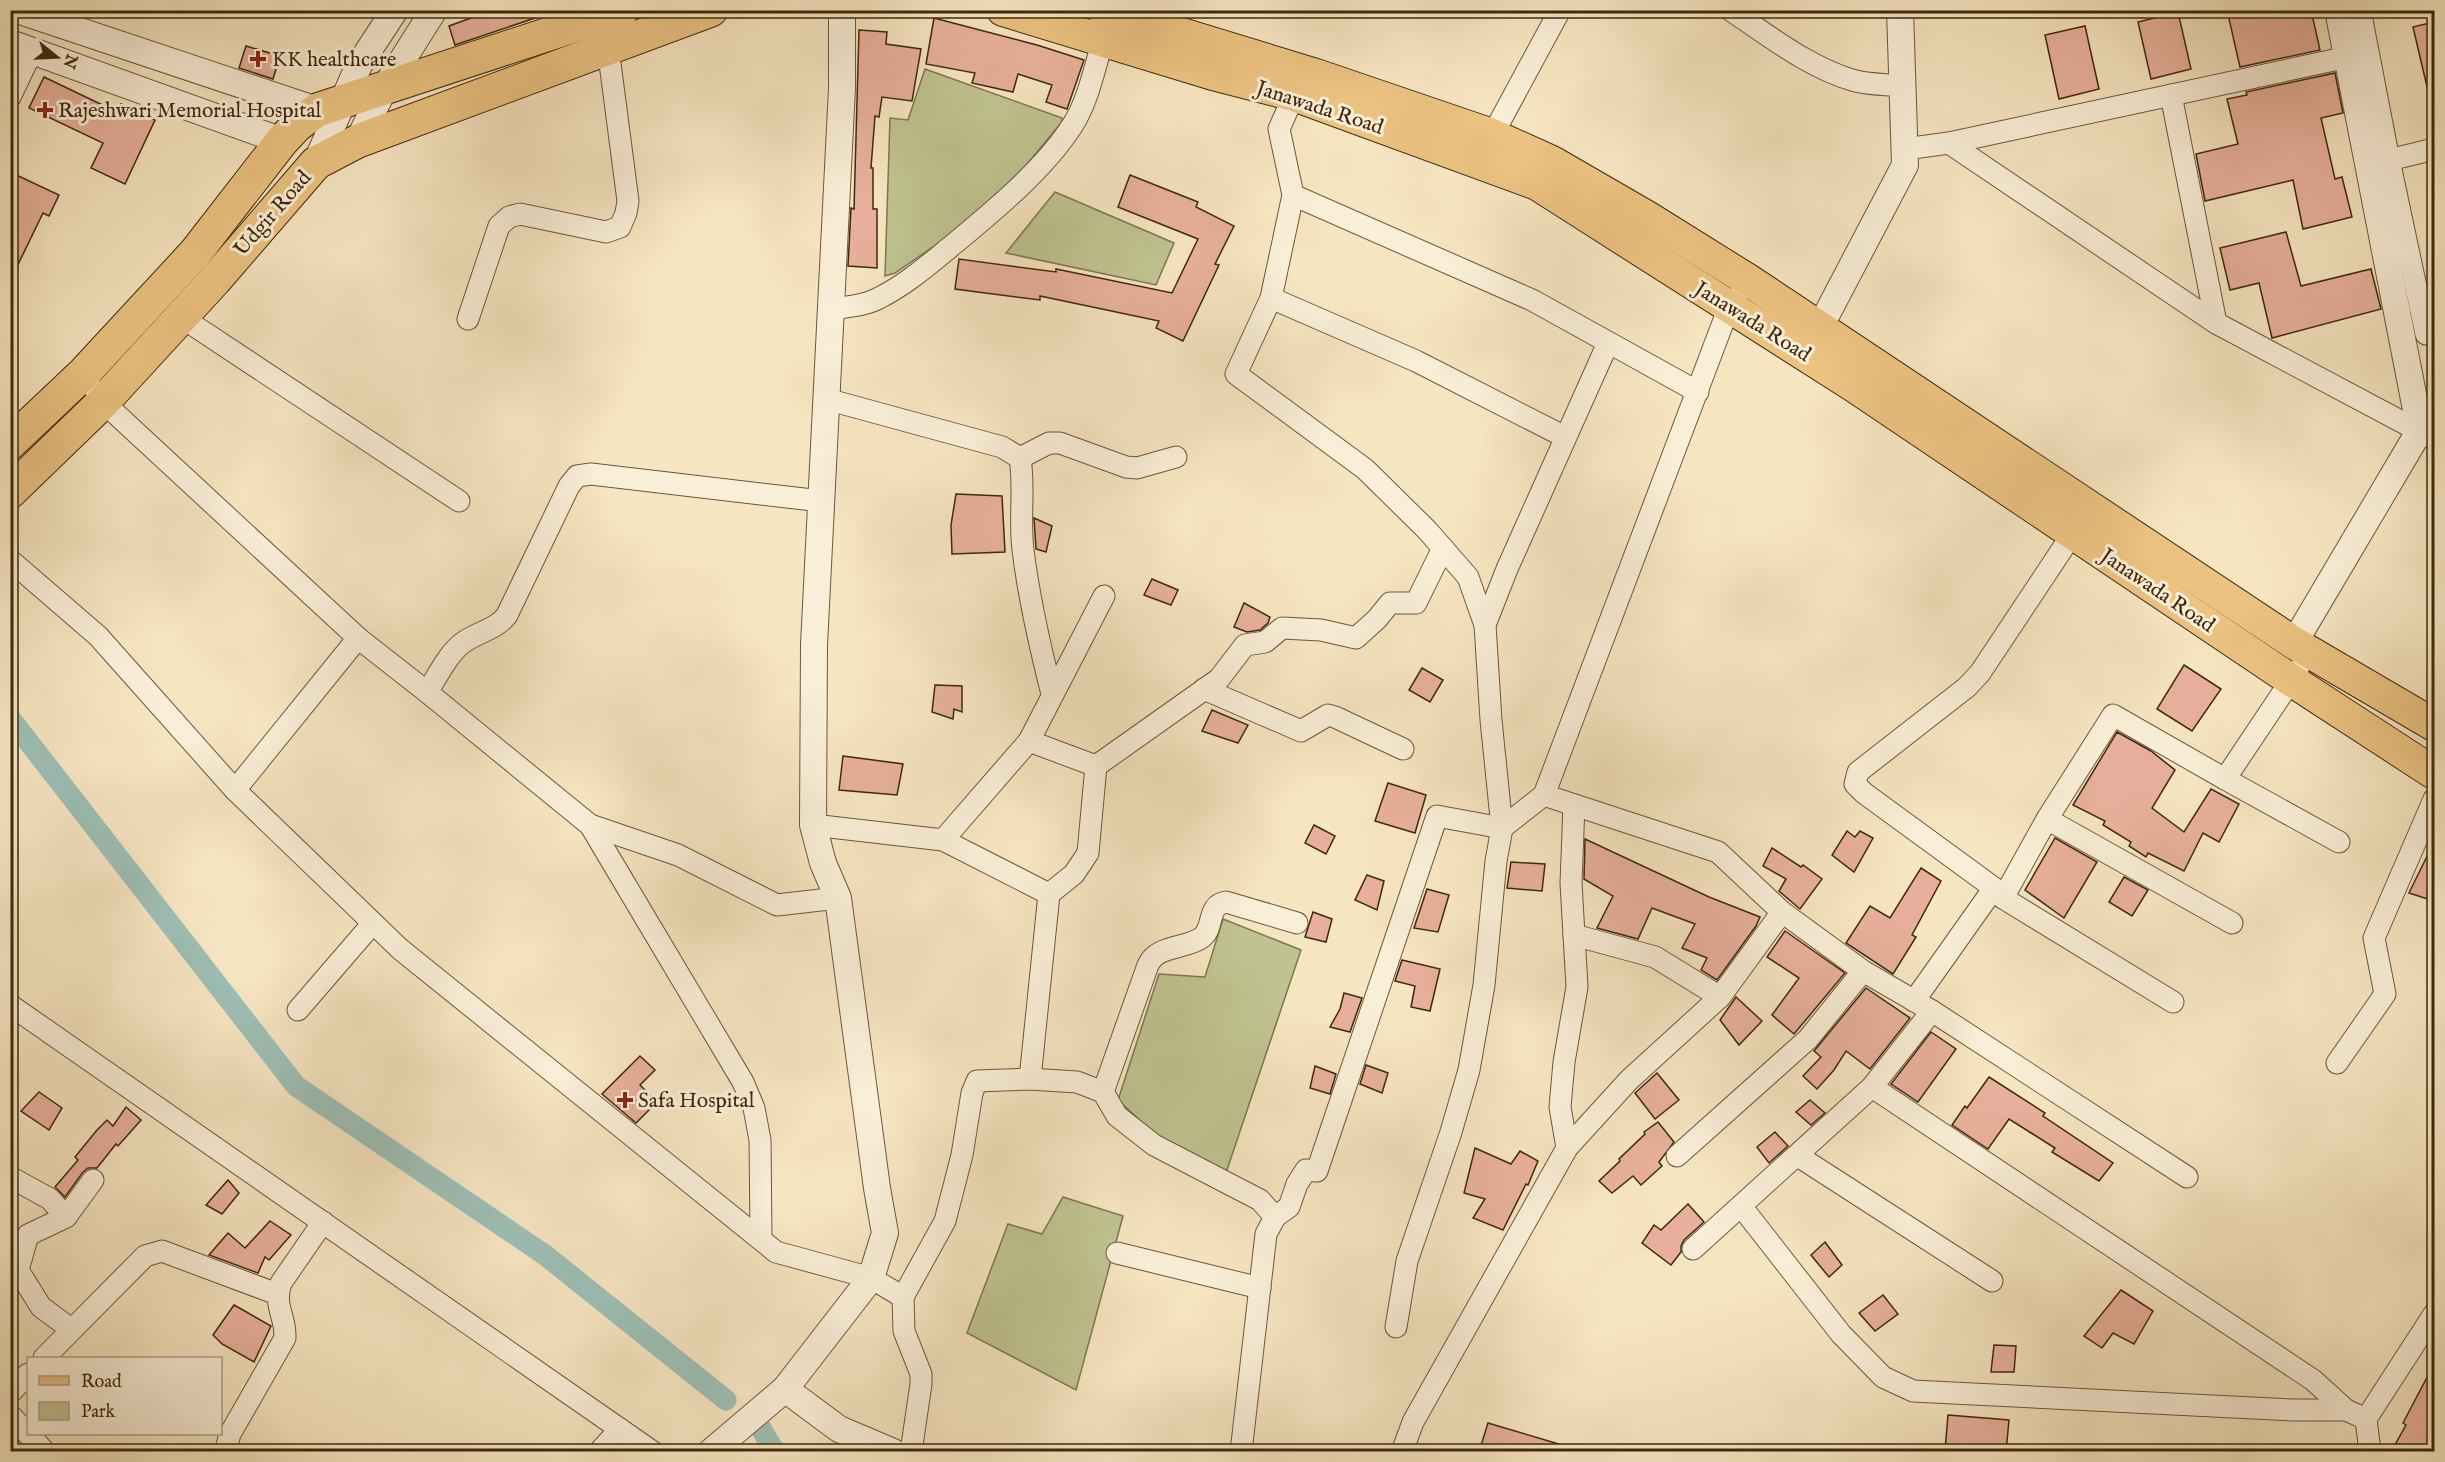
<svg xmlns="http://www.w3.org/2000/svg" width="2445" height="1462" font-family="'IM FELL English',serif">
<rect width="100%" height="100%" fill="#f6e5c1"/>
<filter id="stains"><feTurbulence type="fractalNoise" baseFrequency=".00333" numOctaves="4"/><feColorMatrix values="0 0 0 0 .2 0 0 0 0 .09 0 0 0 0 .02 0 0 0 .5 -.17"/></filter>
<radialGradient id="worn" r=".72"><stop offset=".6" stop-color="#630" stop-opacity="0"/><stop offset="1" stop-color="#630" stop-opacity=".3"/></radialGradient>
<g fill="#bfc391" stroke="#7e764f" stroke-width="1.5">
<path d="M 925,69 L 1062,118 L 1062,122 L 1023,169 L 965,225 L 895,273 L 885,276 L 890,118 L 908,120 Z"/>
<path d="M 1055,192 L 1174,243 L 1156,285 L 1006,253 Z"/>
<path d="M 1223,919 L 1301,950 L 1226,1173 L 1159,1138 L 1118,1100 L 1159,974 L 1205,977 Z"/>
<path d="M 1063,1197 L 1123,1216 L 1076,1390 L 967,1333 L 1008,1224 L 1042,1234 Z"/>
</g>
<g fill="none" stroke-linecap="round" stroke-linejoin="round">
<g stroke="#9dbfb6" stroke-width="21">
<path d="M 10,718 L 296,1086 L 545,1255 L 726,1400"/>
<path d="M 760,1427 L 775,1452"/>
</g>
</g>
<g fill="#e8b09c" stroke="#3e280d" stroke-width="1.5">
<path d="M 493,10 L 549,10 L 550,13 L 455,45 L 449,26 Z"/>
<path d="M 2227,10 L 2311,10 L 2320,50 L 2240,67 Z"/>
<path d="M 2178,12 L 2191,69 L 2151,79 L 2138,22 Z"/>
<path d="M 934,18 L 1037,45 L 1084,60 L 1067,109 L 1046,102 L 1052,85 L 1018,74 L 1013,92 L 972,83 L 975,73 L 926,64 Z"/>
<path d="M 2434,22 L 2434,91 L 2428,91 L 2413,27 Z"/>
<path d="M 2085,26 L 2099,89 L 2059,99 L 2045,35 Z"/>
<path d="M 859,30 L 887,32 L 886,44 L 921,49 L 912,101 L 882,97 L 879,117 L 875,116 L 871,168 L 873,168 L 873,209 L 877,209 L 877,268 L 848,266 L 851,208 L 854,209 Z"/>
<path d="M 246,46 L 280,56 L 273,79 L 239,68 Z"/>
<path d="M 2335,73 L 2343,113 L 2321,118 L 2335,179 L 2342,177 L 2352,217 L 2303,229 L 2293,180 L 2205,201 L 2196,154 L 2238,144 L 2227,99 L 2247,95 L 2246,92 Z"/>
<path d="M 44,77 L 117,112 L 121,104 L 155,120 L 125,184 L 91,168 L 103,143 L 29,108 Z"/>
<path d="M 10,172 L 59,195 L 49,216 L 43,213 L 10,281 Z"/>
<path d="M 1130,175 L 1198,202 L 1196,207 L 1234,226 L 1215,264 L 1219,265 L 1183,341 L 1156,328 L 1159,321 L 1040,296 L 1040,300 L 955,289 L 959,259 L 1056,272 L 1056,269 L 1172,293 L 1198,239 L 1118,207 Z"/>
<path d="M 2286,232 L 2301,286 L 2371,269 L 2381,309 L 2272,338 L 2259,283 L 2230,290 L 2220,248 Z"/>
<path d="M 956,494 L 1002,496 L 1005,552 L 952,554 L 951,525 Z"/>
<path d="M 1034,518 L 1052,526 L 1046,552 L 1036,549 Z"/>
<path d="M 1152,579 L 1178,590 L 1171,605 L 1144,595 Z"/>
<path d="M 1244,603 L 1270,617 L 1268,623 L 1260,630 L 1247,632 L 1234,627 Z"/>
<path d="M 2184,665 L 2221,689 L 2192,731 L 2157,709 Z"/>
<path d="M 1422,668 L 1443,680 L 1430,702 L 1409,690 Z"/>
<path d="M 935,685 L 962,686 L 962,712 L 954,709 L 953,719 L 932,712 Z"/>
<path d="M 1212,710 L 1248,725 L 1238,743 L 1202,731 Z"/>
<path d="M 2117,732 L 2151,751 L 2175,770 L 2152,808 L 2184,832 L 2211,789 L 2239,804 L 2219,842 L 2203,833 L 2184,871 L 2148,853 L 2146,857 L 2129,846 L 2131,842 L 2103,825 L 2105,821 L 2073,805 Z"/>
<path d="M 843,756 L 903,764 L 897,795 L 839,790 Z"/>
<path d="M 1388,783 L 1426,795 L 1415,833 L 1375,821 Z"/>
<path d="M 1314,825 L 1335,836 L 1326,854 L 1305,843 Z"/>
<path d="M 1847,831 L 1855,837 L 1860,831 L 1873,838 L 1854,872 L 1832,855 Z"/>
<path d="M 2055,838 L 2097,862 L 2064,918 L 2025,890 Z"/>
<path d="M 1585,839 L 1709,897 L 1760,917 L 1756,926 L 1717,980 L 1701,970 L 1707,958 L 1682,948 L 1695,924 L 1652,908 L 1638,939 L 1597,928 L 1613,896 L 1584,879 Z"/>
<path d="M 2434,842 L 2434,901 L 2409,893 Z"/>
<path d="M 1772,848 L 1801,867 L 1803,865 L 1822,879 L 1800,909 L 1779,891 L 1786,879 L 1763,866 Z"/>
<path d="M 1511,862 L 1545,864 L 1542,891 L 1507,888 Z"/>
<path d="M 1921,868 L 1941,881 L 1912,935 L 1916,937 L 1893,974 L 1846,943 L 1870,906 L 1890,918 Z"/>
<path d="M 1367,875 L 1384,881 L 1377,910 L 1355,900 Z"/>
<path d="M 2124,877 L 2148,890 L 2132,916 L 2109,902 Z"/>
<path d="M 1427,889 L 1449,895 L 1438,932 L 1414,928 Z"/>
<path d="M 1313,912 L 1332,919 L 1326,942 L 1305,937 Z"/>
<path d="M 1785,931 L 1845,973 L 1794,1034 L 1772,1015 L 1799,978 L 1767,957 Z"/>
<path d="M 1402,960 L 1440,969 L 1430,1011 L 1411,1007 L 1415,986 L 1395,981 Z"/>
<path d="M 1866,988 L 1910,1018 L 1870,1069 L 1846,1051 L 1834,1070 L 1817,1089 L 1803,1076 L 1821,1057 L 1814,1051 Z"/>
<path d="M 1344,993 L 1362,998 L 1350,1032 L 1330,1027 L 1340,1009 Z"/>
<path d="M 1736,997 L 1762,1021 L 1739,1045 L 1720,1020 Z"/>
<path d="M 1931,1032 L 1956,1049 L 1918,1102 L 1891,1084 Z"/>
<path d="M 640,1056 L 655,1070 L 640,1085 L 657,1102 L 636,1123 L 602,1094 Z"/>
<path d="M 1366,1065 L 1388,1073 L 1382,1093 L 1360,1084 Z"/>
<path d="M 1315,1066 L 1336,1074 L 1330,1094 L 1310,1088 Z"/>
<path d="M 1657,1073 L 1679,1100 L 1655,1119 L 1635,1093 Z"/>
<path d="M 1989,1077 L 2045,1113 L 2043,1116 L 2113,1163 L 2099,1181 L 2052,1152 L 2055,1148 L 2009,1119 L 1988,1149 L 1952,1125 L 1965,1106 L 1967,1108 Z"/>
<path d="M 39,1092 L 62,1108 L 49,1130 L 21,1111 Z"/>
<path d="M 1810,1100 L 1825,1113 L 1811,1125 L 1796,1112 Z"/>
<path d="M 126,1107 L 141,1120 L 118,1146 L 116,1144 L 97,1168 L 88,1168 L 83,1172 L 65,1197 L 55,1187 L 78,1160 L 75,1157 L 97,1130 L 107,1120 L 113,1126 Z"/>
<path d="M 1658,1122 L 1674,1142 L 1659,1162 L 1662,1166 L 1641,1185 L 1633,1176 L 1612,1193 L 1599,1181 L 1620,1161 L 1619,1159 L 1645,1134 L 1644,1132 Z"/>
<path d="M 1775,1132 L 1788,1146 L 1769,1163 L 1757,1147 Z"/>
<path d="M 1475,1148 L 1511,1164 L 1520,1151 L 1538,1161 L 1528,1185 L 1526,1184 L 1503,1230 L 1473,1218 L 1485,1199 L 1464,1193 Z"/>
<path d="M 228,1180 L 239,1193 L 222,1214 L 206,1205 Z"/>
<path d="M 1688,1204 L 1704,1222 L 1684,1240 L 1681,1246 L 1681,1252 L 1671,1265 L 1642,1243 L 1654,1225 L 1661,1230 Z"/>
<path d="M 270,1221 L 291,1235 L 269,1260 L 265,1257 L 258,1273 L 209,1255 L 228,1233 L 245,1248 Z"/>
<path d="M 1825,1242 L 1842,1265 L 1829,1277 L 1811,1255 Z"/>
<path d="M 2121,1290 L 2153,1311 L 2134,1344 L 2113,1333 L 2102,1348 L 2084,1336 Z"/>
<path d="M 1883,1295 L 1898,1314 L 1875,1331 L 1859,1313 Z"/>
<path d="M 234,1305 L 271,1326 L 254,1362 L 222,1344 L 213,1335 Z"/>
<path d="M 1994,1345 L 2016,1346 L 2014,1372 L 1991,1372 Z"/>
<path d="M 2434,1364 L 2434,1442 L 2430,1452 L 2391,1452 L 2406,1425 L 2403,1423 Z"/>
<path d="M 1948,1415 L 2009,1420 L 2006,1452 L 1945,1450 Z"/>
<path d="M 1488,1423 L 1569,1447 L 1568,1452 L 1479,1452 Z"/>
</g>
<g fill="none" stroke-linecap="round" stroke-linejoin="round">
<g stroke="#6c573a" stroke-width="23">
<g id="minor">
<path d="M 1730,10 C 1768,35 1808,67 1852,80 C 1867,85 1886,84 1903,86"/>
<path d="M 2360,10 L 2389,160"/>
<path d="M 1294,95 L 1279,129 L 1293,195 L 1271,298 L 1236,374 L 1365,469 L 1427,530 L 1468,577 L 1485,625 L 1491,720 L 1502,828 L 1496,861 L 1484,985 L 1469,1070 L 1451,1132 L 1407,1261 L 1396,1327"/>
<path d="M 2171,95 L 2216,323"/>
<path d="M 10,97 L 32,51"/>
<path d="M 1949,143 L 2216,323 L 2434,439"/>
<path d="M 1486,147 L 1560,10"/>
<path d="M 1905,149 L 1949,143 L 2348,57"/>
<path d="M 2434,149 L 2389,160 L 2426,334 L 2434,331"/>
<path d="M 1293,195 L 1532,300 L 1698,392"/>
<path d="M 1271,298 L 1416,361 L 1565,437"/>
<path d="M 1736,298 L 1729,307 L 1544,795 L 1718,852 L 1782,912 L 1863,971 L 1932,1011 L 2187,1177"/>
<path d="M 830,309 C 846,307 864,306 879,298 C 905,285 927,266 949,248 C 990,214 1043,171 1072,126 C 1088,102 1094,69 1103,41"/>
<path d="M 181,317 L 459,501"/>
<path d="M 468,319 L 499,226 L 509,217 L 520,214 L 606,232 L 620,227 L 626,213 L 628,201 L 608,48"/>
<path d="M 96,391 L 103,402 L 358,638 L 427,692 L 590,825 L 678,855 L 777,905 L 838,898"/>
<path d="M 826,399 L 1002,447 L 1020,458 C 1025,489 1019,520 1023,550 C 1029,599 1040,647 1052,694"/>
<path d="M 1020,458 L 1049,443 L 1060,443 L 1126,467 L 1137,468 L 1176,457"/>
<path d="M 10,560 L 98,636 L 235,790 L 400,949 L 776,1252 L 871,1278 L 903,1297"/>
<path d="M 1485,625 L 1507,569 L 1608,343"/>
<path d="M 1204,689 L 1301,731 L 1328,715 L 1335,717 L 1403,749"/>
<path d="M 427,692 C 438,676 448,653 464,642 C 478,632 497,629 507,615 L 569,486 L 577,476 L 591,474 L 821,501"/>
<path d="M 1029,741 L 1096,766 L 1219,679 L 1245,645 L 1265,642 L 1282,628 L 1321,630 L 1356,638 L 1377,619 L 1390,603 L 1416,603 L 1443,548"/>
<path d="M 2225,779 L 2339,842"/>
<path d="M 235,790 L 358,638"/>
<path d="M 2047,819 L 2232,923"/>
<path d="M 590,825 L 743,1082 L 754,1108 L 760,1140 L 761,1238"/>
<path d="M 813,825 L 943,840 L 1029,741 L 1104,596"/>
<path d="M 943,840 L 1049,894"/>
<path d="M 1994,888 L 1864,793 L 1855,784 L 1858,772 L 1967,687 L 1980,673 L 2073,533"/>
<path d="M 2003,898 L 2173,1002"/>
<path d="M 1574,935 L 1655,957 L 1720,997"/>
<path d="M 1914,1001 L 1994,888 L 2003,898 L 2047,819 L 2113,715 L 2225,779 L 2298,670"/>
<path d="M 10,1005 L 653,1452"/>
<path d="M 298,1010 L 373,923"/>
<path d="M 2337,1063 L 2385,994 L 2374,938 L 2434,799"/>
<path d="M 1030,1079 L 1049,894 L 1074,874 L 1088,853 L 1096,766"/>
<path d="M 1872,1087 L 2313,1380 L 2346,1410 L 2366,1419 L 2370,1452"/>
<path d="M 1103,1092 L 1148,965 C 1157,945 1185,949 1201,938 C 1215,929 1206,905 1226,902 L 1297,923"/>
<path d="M 1567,1148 L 1560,1107 L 1564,1062 L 1577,987 L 1571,883 L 1574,805"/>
<path d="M 1677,1156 L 1808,1039 L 1863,971"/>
<path d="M 1798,1156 L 1992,1281"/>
<path d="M 10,1177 L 50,1199 L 66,1217"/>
<path d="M 1741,1206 L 1841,1334 L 1883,1377 L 1913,1391 L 2292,1410 L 2346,1410"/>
<path d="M 1693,1249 L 1872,1087 L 1932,1011"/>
<path d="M 1117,1253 L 1260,1288"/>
<path d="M 71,1329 L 41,1307 L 18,1270 L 28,1235 L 66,1217 L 93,1180"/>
<path d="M 44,1358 L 145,1256 L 162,1251 L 277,1294"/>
<path d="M 10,1393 L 28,1374"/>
<path d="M 10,1415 L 45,1452"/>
<path d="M 2366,1419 L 2434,1314"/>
<path d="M 225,1452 L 230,1434 L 285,1338 C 286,1316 273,1306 281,1283 L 323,1222"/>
<path d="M 599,1452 L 620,1429"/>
<path d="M 911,1452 L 921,1384 L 921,1374 L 904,1331 L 903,1297 L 945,1221 L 962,1155 L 972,1093 L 977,1081 L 1030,1079 L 1077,1082 L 1103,1092 L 1117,1116 L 1154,1145 L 1260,1200 L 1275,1217"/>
<path d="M 1241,1452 L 1266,1234 L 1275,1217 L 1289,1207 L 1297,1184 L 1306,1170 L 1317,1171 L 1437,816 L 1502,828 L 1544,795"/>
<path d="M 1402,1452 L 1413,1422 L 1567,1148 L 1629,1080 L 1720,997 L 1782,912"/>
</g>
</g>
<g stroke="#6c573a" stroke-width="28">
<g id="tertiary">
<path d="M 17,10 L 317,110"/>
<path d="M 10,43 L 282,141"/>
<path d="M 358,141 L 384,89 L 434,10"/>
<path d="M 316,163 L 359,65 L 395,10"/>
<path d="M 1819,329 L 1905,165 L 1900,10"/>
<path d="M 2294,643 L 2420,430 L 2338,10"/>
<path d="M 785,1389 L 839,1429 L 893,1452"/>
<path d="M 711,1452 L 785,1389 L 871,1278 L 885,1233 L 877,1188 L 838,898 L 823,863 L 813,825 L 814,645 L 842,88 L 842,10"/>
</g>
</g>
<g stroke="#3e280d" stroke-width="34">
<g id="primary">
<path d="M 1003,10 L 1213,74 L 1294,95 L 1537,184 L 1854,386 L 2291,680 L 2434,773"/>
<path d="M 1103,10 L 1316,75 L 1492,135 L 1552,162 L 1647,217 L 1748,280 L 2294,643 L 2434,725"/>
</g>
</g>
<g stroke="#3e280d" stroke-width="35">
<g id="trunk">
<path d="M 10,443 L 84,373 L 195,253 L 282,141 L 296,126 L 317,110 L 622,10"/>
<path d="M 10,492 L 103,402 L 215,280 L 316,163 L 358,141 L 711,10"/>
</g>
</g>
<use href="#minor" stroke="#f9eed7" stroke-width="21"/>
<use href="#tertiary" stroke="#f9eed7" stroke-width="26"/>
<use href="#primary" stroke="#ebc280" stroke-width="32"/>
<use href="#trunk" stroke="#ebc280" stroke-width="33"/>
</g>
<g fill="#8f2418" stroke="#f9eed7" stroke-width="2">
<path d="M255 50h6v6h6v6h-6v6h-6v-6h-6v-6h6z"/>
<path d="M42 101h6v6h6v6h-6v6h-6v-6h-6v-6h6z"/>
<path d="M622 1091h6v6h6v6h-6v6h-6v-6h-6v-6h6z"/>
</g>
<g text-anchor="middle" stroke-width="6" stroke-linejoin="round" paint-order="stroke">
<g font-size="21" fill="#3e280d" stroke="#f9eed7" text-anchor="start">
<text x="272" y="66">KK healthcare</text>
<text x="58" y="117">Rajeshwari Memorial Hospital</text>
<text x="638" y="1107">Safa Hospital</text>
</g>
<g font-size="21" fill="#3e280d" stroke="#f9eed7">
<text transform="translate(1320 107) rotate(18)" y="7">Janawada Road</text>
<text transform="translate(272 213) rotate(-49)" y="7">Udgir Road</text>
<text transform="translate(1753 321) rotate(32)" y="7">Janawada Road</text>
<text transform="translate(2158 590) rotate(34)" y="7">Janawada Road</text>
</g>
</g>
<rect width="2445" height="1462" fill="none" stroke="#f6e5c1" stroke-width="36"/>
<rect x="12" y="12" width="2421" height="1438" fill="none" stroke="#3e280d" stroke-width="3"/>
<rect x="18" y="18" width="2409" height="1426" fill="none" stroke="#3e280d" stroke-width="1.5"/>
<rect x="27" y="1357" width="195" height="78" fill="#f9eed7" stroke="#ae9f86" stroke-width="1.5"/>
<rect x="39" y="1376" width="30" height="9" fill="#ebc280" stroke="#ae9f86" stroke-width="1.5"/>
<text x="81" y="1387" font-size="18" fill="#3e280d">Road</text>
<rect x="39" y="1402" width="30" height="18" fill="#bfc391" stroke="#ae9f86" stroke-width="1.5"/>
<text x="81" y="1417" font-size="18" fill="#3e280d">Park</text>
<g transform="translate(57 57) rotate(108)" stroke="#f9eed7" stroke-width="4.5" paint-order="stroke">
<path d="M0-4.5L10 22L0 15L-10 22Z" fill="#3e280d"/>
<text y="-9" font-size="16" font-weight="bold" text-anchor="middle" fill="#3e280d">N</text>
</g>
<rect width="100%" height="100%" filter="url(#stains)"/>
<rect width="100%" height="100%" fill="url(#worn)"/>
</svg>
